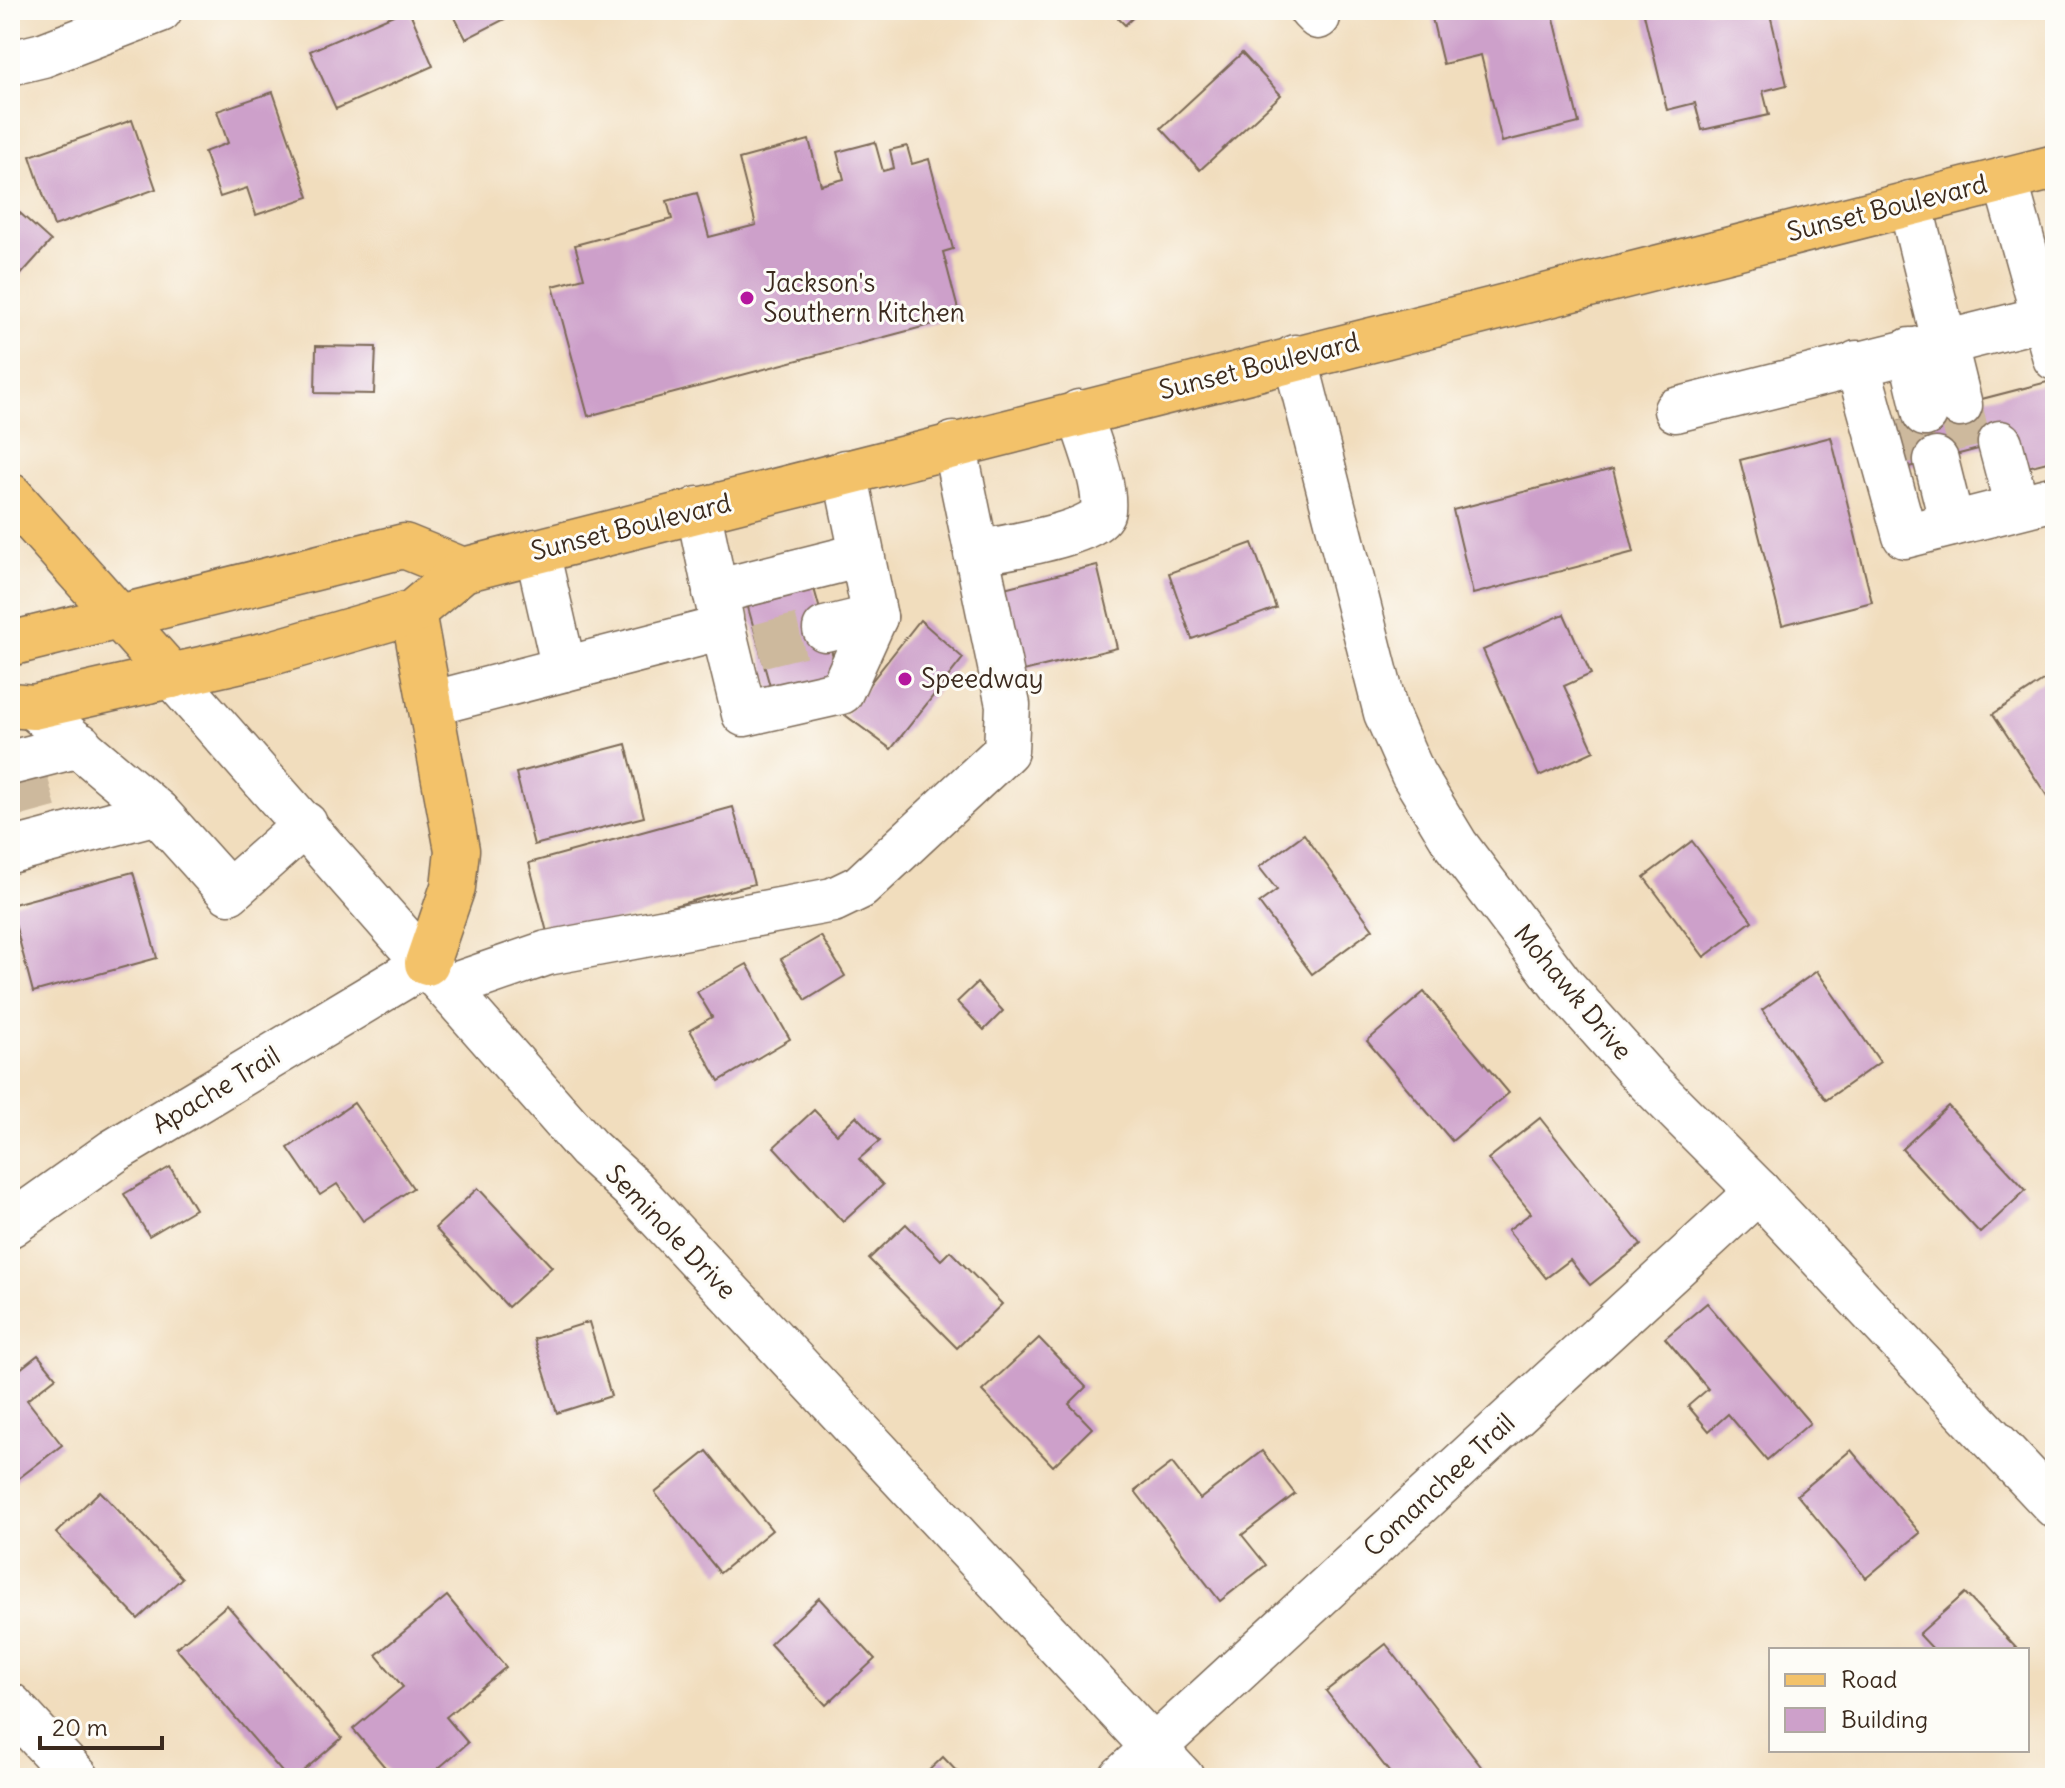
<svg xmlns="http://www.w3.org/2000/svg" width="2065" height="1788" font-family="Delius,sans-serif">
<rect width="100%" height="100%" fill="#fdfcf7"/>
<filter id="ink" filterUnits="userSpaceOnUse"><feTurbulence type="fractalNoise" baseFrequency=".0125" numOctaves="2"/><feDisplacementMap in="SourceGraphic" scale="16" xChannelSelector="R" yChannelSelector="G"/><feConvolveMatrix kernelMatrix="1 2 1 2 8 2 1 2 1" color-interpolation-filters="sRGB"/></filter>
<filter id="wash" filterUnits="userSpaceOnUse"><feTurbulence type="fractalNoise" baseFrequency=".006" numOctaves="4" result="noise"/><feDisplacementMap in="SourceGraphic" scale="32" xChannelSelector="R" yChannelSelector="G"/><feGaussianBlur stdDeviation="1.8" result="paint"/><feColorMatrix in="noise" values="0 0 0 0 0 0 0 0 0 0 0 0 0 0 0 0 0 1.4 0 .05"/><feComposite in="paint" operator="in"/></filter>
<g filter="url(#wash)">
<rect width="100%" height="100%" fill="#f1ddbd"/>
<g id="blocks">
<g fill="#cda0ca">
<path d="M 405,10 L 409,10 L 433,66 L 336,109 L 310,51 Z"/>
<path d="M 451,10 L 522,10 L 466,39 Z"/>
<path d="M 1110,10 L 1141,10 L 1125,25 Z"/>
<path d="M 1430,10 L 1552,10 L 1579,123 L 1502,142 L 1481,55 L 1443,64 Z"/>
<path d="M 1643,10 L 1769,10 L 1787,85 L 1763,91 L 1769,115 L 1702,130 L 1695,103 L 1667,110 Z"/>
<path d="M 1242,53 L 1281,95 L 1200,170 L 1161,128 Z"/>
<path d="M 273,92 L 309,197 L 256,215 L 247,188 L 220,197 L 204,152 L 228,143 L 217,111 Z"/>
<path d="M 132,120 L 156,189 L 54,226 L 30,156 Z"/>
<path d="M 809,140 L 821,185 L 844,179 L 837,152 L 875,142 L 883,171 L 894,168 L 890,150 L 907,146 L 912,164 L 929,159 L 953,249 L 943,252 L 960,317 L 588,416 L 553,286 L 584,278 L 575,245 L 672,219 L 667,201 L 697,193 L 709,237 L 756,225 L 739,159 Z"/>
<path d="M 10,204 L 51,241 L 16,280 L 10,275 Z"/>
<path d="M 316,346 L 376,347 L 374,394 L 315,393 Z"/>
<path d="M 2055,380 L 2055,460 L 2020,469 L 2013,440 L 1905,468 L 1893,422 Z"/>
<path d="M 1831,437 L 1872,602 L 1782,625 L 1740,460 Z"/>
<path d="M 1613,469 L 1634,552 L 1473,594 L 1453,510 Z"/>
<path d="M 1252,543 L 1276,608 L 1192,639 L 1169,573 Z"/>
<path d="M 1097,565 L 1117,648 L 1011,674 L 992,591 Z"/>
<path d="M 810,574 L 839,678 L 773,697 L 744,593 Z"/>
<path d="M 1564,614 L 1591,674 L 1564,686 L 1594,751 L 1539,776 L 1483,650 Z"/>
<path d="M 920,620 L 963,658 L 891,749 L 845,715 Z"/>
<path d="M 2055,673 L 2055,808 L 1993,714 Z"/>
<path d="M 626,744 L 644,817 L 534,845 L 516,773 Z"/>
<path d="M 733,807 L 754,884 L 549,940 L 529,863 Z"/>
<path d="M 1304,834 L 1373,929 L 1312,974 L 1259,903 L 1277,890 L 1259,867 Z"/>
<path d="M 1692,841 L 1752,921 L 1704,957 L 1644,877 Z"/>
<path d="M 133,872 L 157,958 L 33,992 L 10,905 Z"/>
<path d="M 821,936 L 845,976 L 806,1000 L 781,959 Z"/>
<path d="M 747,964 L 790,1039 L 719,1081 L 690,1030 L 712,1017 L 697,992 Z"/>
<path d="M 1817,971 L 1880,1062 L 1826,1100 L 1762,1010 Z"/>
<path d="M 977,983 L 1003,1011 L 984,1030 L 957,1002 Z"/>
<path d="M 1424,992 L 1509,1093 L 1452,1141 L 1367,1041 Z"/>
<path d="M 354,1103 L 413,1188 L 363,1221 L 337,1184 L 320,1195 L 288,1148 Z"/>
<path d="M 1948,1106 L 2026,1190 L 1980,1233 L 1902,1149 Z"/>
<path d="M 814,1110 L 837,1134 L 856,1116 L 880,1141 L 859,1159 L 883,1185 L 843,1222 L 774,1147 Z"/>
<path d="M 1540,1118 L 1641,1245 L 1590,1285 L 1570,1260 L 1546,1278 L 1508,1230 L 1531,1213 L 1488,1159 Z"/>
<path d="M 170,1167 L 195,1209 L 149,1236 L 124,1194 Z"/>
<path d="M 478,1188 L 552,1267 L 508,1307 L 435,1228 Z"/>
<path d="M 906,1224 L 941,1260 L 950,1251 L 1002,1304 L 957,1348 L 869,1259 Z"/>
<path d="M 1707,1303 L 1810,1423 L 1767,1460 L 1728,1414 L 1709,1431 L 1688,1406 L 1708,1389 L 1665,1338 Z"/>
<path d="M 589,1322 L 611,1396 L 557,1413 L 534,1339 Z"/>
<path d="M 1039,1338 L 1086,1387 L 1069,1404 L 1092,1428 L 1053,1466 L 982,1391 Z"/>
<path d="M 38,1355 L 56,1377 L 27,1400 L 62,1445 L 10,1485 L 10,1377 Z"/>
<path d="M 1851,1450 L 1920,1533 L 1866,1578 L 1797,1495 Z"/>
<path d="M 707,1451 L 772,1530 L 720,1573 L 655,1493 Z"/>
<path d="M 1262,1451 L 1295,1494 L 1242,1535 L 1266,1565 L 1220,1601 L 1135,1491 L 1172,1463 L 1200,1499 Z"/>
<path d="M 100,1491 L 182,1578 L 138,1619 L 56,1533 Z"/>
<path d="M 1965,1593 L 2018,1650 L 1934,1650 L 1919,1634 Z"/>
<path d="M 447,1596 L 506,1667 L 446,1717 L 468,1743 L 427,1778 L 394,1778 L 353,1729 L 403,1687 L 376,1655 Z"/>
<path d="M 819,1598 L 875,1659 L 826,1705 L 770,1644 Z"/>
<path d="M 227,1605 L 342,1738 L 295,1778 L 287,1778 L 176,1648 Z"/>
<path d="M 1386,1644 L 1490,1778 L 1394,1778 L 1326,1691 Z"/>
<path d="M 943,1757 L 963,1778 L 921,1778 Z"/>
</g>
</g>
</g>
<g filter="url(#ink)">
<use href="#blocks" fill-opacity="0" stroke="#7b6956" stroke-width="2"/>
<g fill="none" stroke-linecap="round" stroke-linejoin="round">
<g stroke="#cdb99d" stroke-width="44" stroke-dasharray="44 22" stroke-linecap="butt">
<path d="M 1960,405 L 1971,451"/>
<path d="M 1907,418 L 1918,465"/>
<path d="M 758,646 L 825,629"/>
<path d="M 23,770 L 35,814"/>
</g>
<g stroke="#7b6956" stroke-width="47">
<g id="minor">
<path d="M 1311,10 L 1318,17"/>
<path d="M 10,63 L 43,55 L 160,10"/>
<path d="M 2005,179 L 2055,358"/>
<path d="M 1910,203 L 1960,405"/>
<path d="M 1910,350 L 1925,414"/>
<path d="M 1295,357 L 1386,713 L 1413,774 L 1456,845 L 1561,984 L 1645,1078 L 1758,1191 L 2055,1506"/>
<path d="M 1857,363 L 1905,536 L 2055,498"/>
<path d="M 1676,410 L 2044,318"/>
<path d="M 2000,443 L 2017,507"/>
<path d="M 1936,460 L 1952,524"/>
<path d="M 698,509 L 721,618"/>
<path d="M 537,551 L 564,669"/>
<path d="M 976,553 C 999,548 1100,534 1103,510 C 1106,482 1087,439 1079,412"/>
<path d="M 715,592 L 862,555"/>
<path d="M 825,629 L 875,617"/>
<path d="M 172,676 L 588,1148 L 631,1187 L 1182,1778"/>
<path d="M 430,704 L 723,628 L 744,714 L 841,692 L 875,617 L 845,472"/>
<path d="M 33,707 L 157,812"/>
<path d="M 10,763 L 80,745"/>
<path d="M 10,851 L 157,812 L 229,892 L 305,824"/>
<path d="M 449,987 L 547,953 L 833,900 L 860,887 L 1006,751 L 1008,705 L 954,444"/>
<path d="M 10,1225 L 114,1151 L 427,963"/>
<path d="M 10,1705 L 77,1778"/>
<path d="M 1121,1778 L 1758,1191"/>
</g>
</g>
<g stroke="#7b6956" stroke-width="47">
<g id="major">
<path d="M 10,495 L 172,676"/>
<path d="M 413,612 L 457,850 L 453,887 L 427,963"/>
<path d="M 10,644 L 404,546 L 463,570"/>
<path d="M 10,705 L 33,707 L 268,654 L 413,612 L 463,570 L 2055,167"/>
</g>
</g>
<use href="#minor" stroke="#fff" stroke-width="44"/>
<use href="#major" stroke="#f3c26a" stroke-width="44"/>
</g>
</g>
<g fill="#b5179e" stroke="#fdfcf7" stroke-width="3">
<circle cx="747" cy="298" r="8"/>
<circle cx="905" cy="679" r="8"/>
</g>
<g text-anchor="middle" stroke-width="6" stroke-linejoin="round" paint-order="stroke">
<g font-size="26" fill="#3b2a1e" stroke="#fdfcf7">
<text transform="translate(1887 208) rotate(-14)" y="9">Sunset Boulevard</text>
<text transform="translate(1259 366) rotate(-14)" y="9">Sunset Boulevard</text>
<text transform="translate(631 527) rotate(-14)" y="9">Sunset Boulevard</text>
<text transform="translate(1573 992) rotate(50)" y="9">Mohawk Drive</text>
<text transform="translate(216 1090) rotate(-31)" y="9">Apache Trail</text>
<text transform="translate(671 1232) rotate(46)" y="9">Seminole Drive</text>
<text transform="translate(1439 1485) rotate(-43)" y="9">Comanchee Trail</text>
</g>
<g font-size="26" fill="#3b2a1e" stroke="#fdfcf7" text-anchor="start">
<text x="763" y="292">Jackson's<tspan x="763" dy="30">Southern Kitchen</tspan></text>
<text x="921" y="688">Speedway</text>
</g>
</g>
<rect width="2065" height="1788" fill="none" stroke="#fdfcf7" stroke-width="40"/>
<rect x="1769" y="1648" width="260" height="104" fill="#fdfcf7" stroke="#afa8a0" stroke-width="2"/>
<rect x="1785" y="1674" width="40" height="12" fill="#f3c26a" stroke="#afa8a0" stroke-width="2"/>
<text x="1841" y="1688" font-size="24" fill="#3b2a1e">Road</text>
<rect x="1785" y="1708" width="40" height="24" fill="#cda0ca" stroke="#afa8a0" stroke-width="2"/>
<text x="1841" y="1728" font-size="24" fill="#3b2a1e">Building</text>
<path d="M40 1736v12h122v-12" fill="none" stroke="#3b2a1e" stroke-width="4"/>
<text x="52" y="1736" font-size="24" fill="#3b2a1e" stroke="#fdfcf7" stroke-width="6" paint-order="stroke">20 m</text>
</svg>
